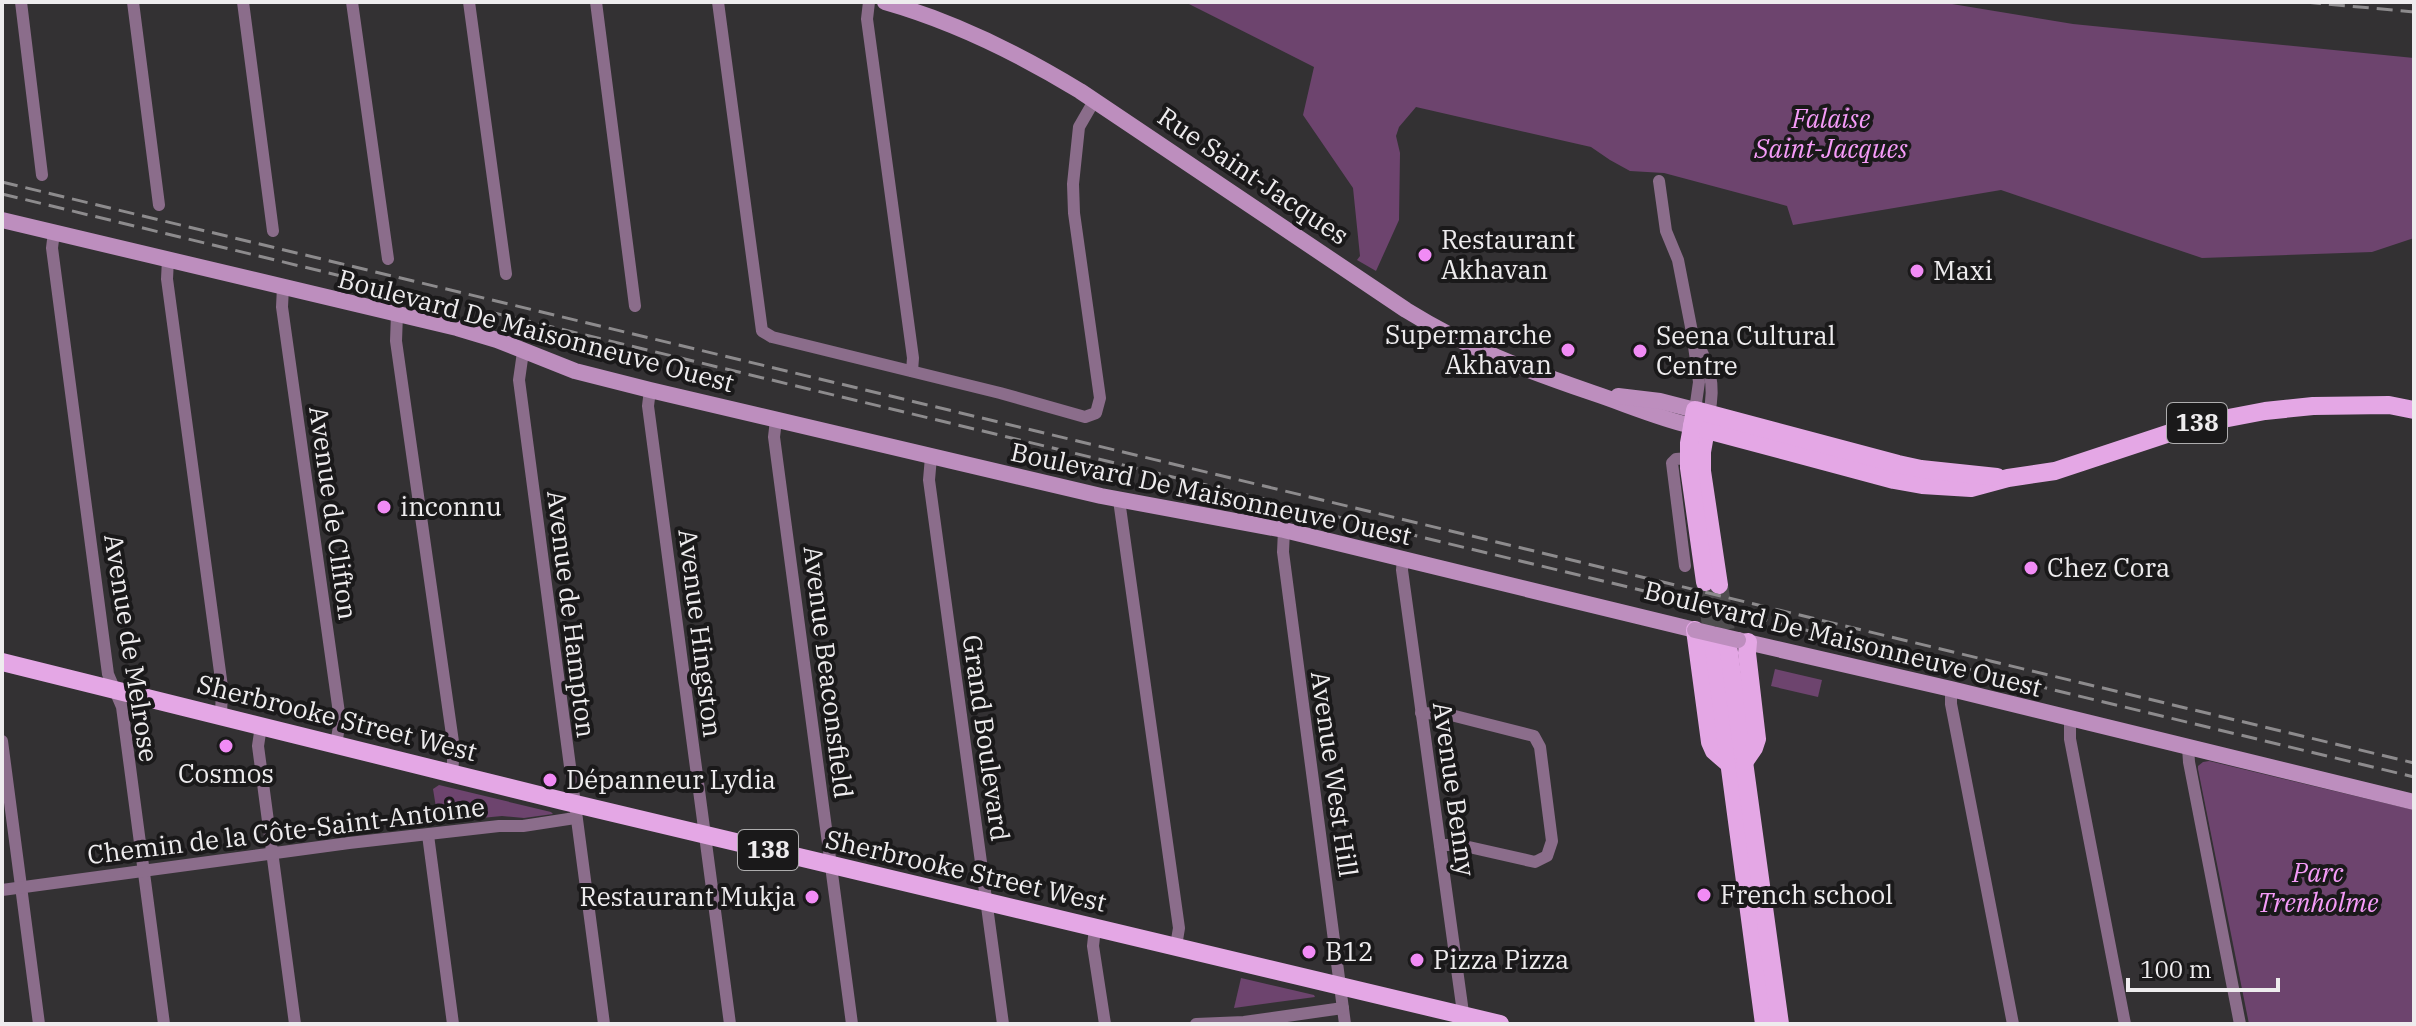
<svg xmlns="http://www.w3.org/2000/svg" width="2416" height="1026" font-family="'IBM Plex Serif',serif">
<rect width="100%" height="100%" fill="#333133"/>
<g fill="#6d446e">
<path d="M 1185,2 L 1940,2 L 2073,24 L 2414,58 L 2414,238 L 2372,252 L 2202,258 L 2001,190 L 1793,225 L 1787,206 L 1664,173 L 1630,171 L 1610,160 L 1591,147 L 1416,107 L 1399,127 L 1396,136 L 1400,153 L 1399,220 L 1376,271 L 1357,260 L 1360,256 L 1353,188 L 1303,115 L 1314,67 Z"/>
<path d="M 1775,669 L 1822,680 L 1818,697 L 1771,686 Z"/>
<path d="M 2209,761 L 2414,810 L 2414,1024 L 2249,1024 L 2198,769 L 2198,766 L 2203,762 Z"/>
<path d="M 439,785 L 551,812 L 553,814 L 524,818 L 502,816 L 440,822 L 438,820 L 433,789 Z"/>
<path d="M 1241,978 L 1314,995 L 1315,997 L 1234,1008 Z"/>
</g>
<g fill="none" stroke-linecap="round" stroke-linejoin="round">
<g stroke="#4f4d4f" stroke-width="18" stroke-dasharray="18 9" stroke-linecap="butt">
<path d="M 1705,582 L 1713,641"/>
<path d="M 1719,585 L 1728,645"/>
</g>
<g stroke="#8b6d8b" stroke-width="12">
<path d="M 21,2 L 42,175"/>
<path d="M 133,2 L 159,205"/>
<path d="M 243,2 L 273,231"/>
<path d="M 352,2 L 388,259"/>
<path d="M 469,2 L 506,274"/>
<path d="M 596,2 L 635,306"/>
<path d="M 718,2 L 762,331 L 772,337 L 1000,393 L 1085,417 L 1096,413 L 1100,398 L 1074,213 L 1073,184 L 1079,127 L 1094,101"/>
<path d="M 869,2 L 867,19 L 913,358 L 912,371"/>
<path d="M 1659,181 L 1666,231 L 1678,260 L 1692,332 L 1699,382 L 1695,410"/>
<path d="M 54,232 L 52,248 L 108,674 L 122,707 L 164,1024"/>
<path d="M 168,259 L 167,279 L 222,687 L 221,716"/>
<path d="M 283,287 L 282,307 L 340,720 L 336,745"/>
<path d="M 397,314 L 396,341 L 454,749 L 452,773"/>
<path d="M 1695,338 C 1709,364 1716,384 1709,413"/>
<path d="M 523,352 L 519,380 L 604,1024"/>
<path d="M 650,390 L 648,406 L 730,1024"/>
<path d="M 776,420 L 774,437 L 852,1024"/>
<path d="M 931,457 L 929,480 L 1003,1024"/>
<path d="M 1119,500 L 1179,928 L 1176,946"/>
<path d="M 1284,530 L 1283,552 L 1345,1024"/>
<path d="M 1403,559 L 1402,570 L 1464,1020"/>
<path d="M 1685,566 L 1672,463 L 1676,459 L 1689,458"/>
<path d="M 1951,689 L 1951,704 L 2013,1024"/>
<path d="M 1421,713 L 1447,714 L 1534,736 L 1540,747 L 1552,841 L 1547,856 L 1535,862 L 1460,845 L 1440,845"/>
<path d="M 2070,719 L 2070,739 L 2125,1024"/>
<path d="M 261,726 L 258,746 L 295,1024"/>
<path d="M 2,741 L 39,1024"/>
<path d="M 2188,747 L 2189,762 L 2240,1024"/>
<path d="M 428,835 L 453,1024"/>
<path d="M 2,890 L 349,843 L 499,826 L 523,826 L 575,818"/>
<path d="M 1095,928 L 1093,946 L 1105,1024"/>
<path d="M 1196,1024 L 1244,1022 L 1343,1008"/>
</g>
<g stroke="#bd8ebe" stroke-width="16">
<path d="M 885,2 C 955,22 1018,53 1080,91 L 1406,310 C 1469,349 1523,369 1593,393 C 1626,404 1658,418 1692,426"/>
<path d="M 2,220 L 457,328 L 497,340 L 575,371 L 650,390 L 1101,496 L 1284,530 L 1695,630"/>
<path d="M 1618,396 L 1660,401 L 1695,410"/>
<path d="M 1738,640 L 1951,689 L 2414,802"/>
</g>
<g stroke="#e4a7e5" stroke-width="18">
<path d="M 1708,418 L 1702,452 L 1702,471 L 1719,585"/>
<path d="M 1692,426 L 1894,480 L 1922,485 L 1971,488 L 2008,478 L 2055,471 L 2197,424 L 2265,411 L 2313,406 L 2389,405 L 2414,410"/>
<path d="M 1705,582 L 1689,468 L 1689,443 L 1695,410 L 1898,464 L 1921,469 L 1997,477"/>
<path d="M 1695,630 L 1710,742 L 1714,751 L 1729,764"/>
<path d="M 1713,641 L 1764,1024"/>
<path d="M 1728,645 L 1780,1024"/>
<path d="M 2,662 L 563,801 L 1500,1024"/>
<path d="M 1745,761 L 1754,748 L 1757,739 L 1747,653 L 1748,642"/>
</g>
<g stroke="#8d8b8d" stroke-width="3" stroke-dasharray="16 8" stroke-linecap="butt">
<path d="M 2305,2 L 2414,12"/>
<path d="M 2,182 L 2414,763"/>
<path d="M 2,194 L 2414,777"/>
</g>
<path stroke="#bd8ebe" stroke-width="16" d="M 1695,630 L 1738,640"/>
</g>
<g fill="#f18bf5" stroke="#1a191a" stroke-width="3">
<circle cx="1425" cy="255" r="8"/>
<circle cx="1917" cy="271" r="8"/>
<circle cx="1568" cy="350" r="8"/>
<circle cx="1640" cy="351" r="8"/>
<circle cx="384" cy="507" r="8"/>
<circle cx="2031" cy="568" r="8"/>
<circle cx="226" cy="746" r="8"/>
<circle cx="550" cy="780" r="8"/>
<circle cx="1704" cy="895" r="8"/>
<circle cx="812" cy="897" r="8"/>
<circle cx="1309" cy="952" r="8"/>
<circle cx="1417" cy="960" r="8"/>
</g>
<g text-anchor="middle" stroke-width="8" stroke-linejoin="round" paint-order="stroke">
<g fill="#1a191a" stroke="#aeadae" stroke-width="2">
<rect x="2167" y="403" width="60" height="40" rx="6"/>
<rect x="738" y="830" width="60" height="40" rx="6"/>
</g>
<g font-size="24" font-weight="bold" fill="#eeecee">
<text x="2197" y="431">138</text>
<text x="768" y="858">138</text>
</g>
<g font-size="26" font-style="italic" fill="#f59bf8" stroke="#1a191a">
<text x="1831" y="128">Falaise<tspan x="1831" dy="30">Saint-Jacques</tspan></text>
<text x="2318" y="882">Parc<tspan x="2318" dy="30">Trenholme</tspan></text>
</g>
<g font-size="26" fill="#eeecee" stroke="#1a191a">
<text transform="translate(1253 176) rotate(34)" y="9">Rue Saint-Jacques</text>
<text transform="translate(536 331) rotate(15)" y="9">Boulevard De Maisonneuve Ouest</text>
<text transform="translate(1211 494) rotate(12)" y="9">Boulevard De Maisonneuve Ouest</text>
<text transform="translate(333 513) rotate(82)" y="9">Avenue de Clifton</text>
<text transform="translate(571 614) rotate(83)" y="9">Avenue de Hampton</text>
<text transform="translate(700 633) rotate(83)" y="9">Avenue Hingston</text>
<text transform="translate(1843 639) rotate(14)" y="9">Boulevard De Maisonneuve Ouest</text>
<text transform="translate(131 648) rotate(81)" y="9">Avenue de Melrose</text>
<text transform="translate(828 672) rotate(83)" y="9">Avenue Beaconsfield</text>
<text transform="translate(337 718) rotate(14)" y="9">Sherbrooke Street West</text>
<text transform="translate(986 738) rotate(82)" y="9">Grand Boulevard</text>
<text transform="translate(1334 774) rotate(82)" y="9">Avenue West Hill</text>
<text transform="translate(1454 789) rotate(82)" y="9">Avenue Benny</text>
<text transform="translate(286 831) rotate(-7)" y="9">Chemin de la Côte-Saint-Antoine</text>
<text transform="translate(966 871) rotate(13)" y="9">Sherbrooke Street West</text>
</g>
<g font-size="26" fill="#eeecee" stroke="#1a191a" text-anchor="start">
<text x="1441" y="249">Restaurant<tspan x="1441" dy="30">Akhavan</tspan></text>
<text x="1933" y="280">Maxi</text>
<text x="1552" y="344" text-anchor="end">Supermarche<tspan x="1552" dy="30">Akhavan</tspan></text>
<text x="1656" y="345">Seena Cultural<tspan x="1656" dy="30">Centre</tspan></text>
<text x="400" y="516">inconnu</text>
<text x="2047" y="577">Chez Cora</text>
<text x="226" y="783" text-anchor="middle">Cosmos</text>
<text x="566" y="789">Dépanneur Lydia</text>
<text x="1720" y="904">French school</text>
<text x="796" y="906" text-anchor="end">Restaurant Mukja</text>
<text x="1325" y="961">B12</text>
<text x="1433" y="969">Pizza Pizza</text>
</g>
</g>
<rect width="2416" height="1026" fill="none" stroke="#eeecee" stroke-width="8"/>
<path d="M2128 978v12h150v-12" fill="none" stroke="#eeecee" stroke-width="4"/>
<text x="2140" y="978" font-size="24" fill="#eeecee" stroke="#1a191a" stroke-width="6" paint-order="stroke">100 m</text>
</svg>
